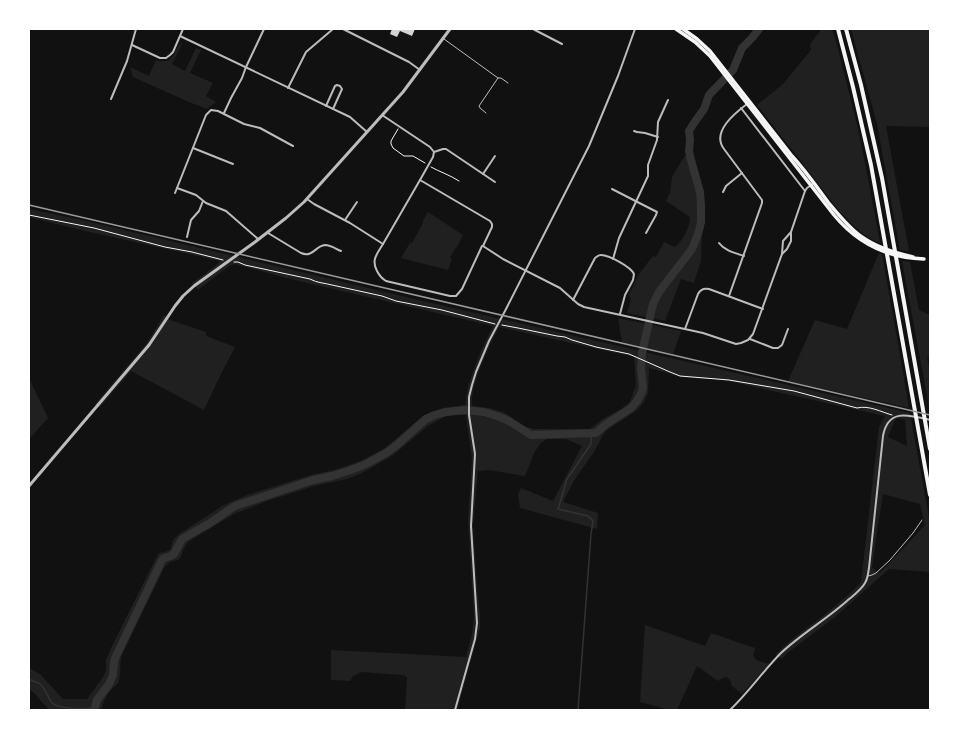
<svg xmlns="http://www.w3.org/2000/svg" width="959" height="739" font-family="'Roboto Condensed',sans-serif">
<rect width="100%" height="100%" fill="#111"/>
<g fill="#202020" fill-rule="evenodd">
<path d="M 820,29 L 832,29 L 836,41 L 858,129 L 867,173 L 880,243 C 852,234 824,190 806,168 C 790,147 773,126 757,105 L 783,84 L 811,50 L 810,44 L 820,31 Z"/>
<path d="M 851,29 L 930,29 L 930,127 L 886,126 L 909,251 L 900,250 L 877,124 Z"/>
<path d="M 183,42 L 172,64 L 185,71 L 196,48 L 201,50 L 190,73 L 213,83 L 206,96 L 216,102 L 207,109 L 189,102 L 133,77 L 130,67 L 149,76 L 156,60 C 177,66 172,49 183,42 Z"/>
<path d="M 693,155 L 702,188 L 703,196 L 701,260 L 694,283 L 681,279 L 665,321 L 627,313 L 631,299 L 629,295 L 639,274 L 653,256 L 656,257 L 664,242 L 675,247 C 683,240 690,228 690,217 L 666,201 L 670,193 L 672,177 L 679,165 L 685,156 Z"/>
<path d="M 29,209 L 82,220 L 423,301 L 910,413 L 930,523 L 930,572 L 889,569 L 835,617 L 786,654 L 782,659 L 775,655 C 794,635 820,620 841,601 C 848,595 855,589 861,582 L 879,427 L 885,416 L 723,380 L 681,377 L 649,368 L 648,393 L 644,402 L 636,411 L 607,430 L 602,437 L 594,452 L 575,479 L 567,494 L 563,502 L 598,513 L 597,529 L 520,508 L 518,495 L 521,488 L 553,501 L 582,446 L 566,439 L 547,439 L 541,443 L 535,451 L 525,476 L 489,470 L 478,471 L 473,525 L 477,588 L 480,615 L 480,628 L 457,710 L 405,710 L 407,677 L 402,675 L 361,672 L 353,676 L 350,681 L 331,680 L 331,650 L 466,657 L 472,634 L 474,617 L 468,520 L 472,460 L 466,415 L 454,415 L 444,417 L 428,426 L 392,456 L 360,474 L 347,479 L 314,486 L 264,502 L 234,514 L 188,542 L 183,550 L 181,557 L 178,560 L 170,562 L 164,568 L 121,657 C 120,664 121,677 118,683 C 116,685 113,688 111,690 C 106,696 103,702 101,710 L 49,710 L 35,694 L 29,689 L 29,668 L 40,674 L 63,699 L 87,699 L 101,680 L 106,671 L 106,660 L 111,648 L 156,558 L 159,553 L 164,552 L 170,550 L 173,540 L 179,534 L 224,505 L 247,495 L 311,475 L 334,470 L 361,461 L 385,448 L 424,415 L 442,408 L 465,405 L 468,386 L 480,353 L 493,326 L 290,279 L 235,264 L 229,266 L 198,290 L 192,283 L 214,267 L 220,261 L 81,230 L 29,217 ZM 499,327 L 634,357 L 636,385 L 630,402 L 621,409 L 601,420 L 590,429 L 535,429 L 526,427 L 503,412 L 489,408 L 472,406 C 470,384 489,347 499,327 ZM 897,418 L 905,420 L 907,446 L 888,437 L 894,422 ZM 883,494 L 920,504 L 925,525 L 880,573 L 872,568 L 876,539 Z"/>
<path d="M 428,212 L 463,235 L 457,247 L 456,247 L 450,258 L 452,259 L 448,270 L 401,258 L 410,243 L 412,243 L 423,223 L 422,222 Z"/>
<path d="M 879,253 L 882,254 L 899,349 L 909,408 L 788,381 L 815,320 L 847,329 Z"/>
<path d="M 902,261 L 910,262 L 919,310 L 930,315 L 930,358 L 927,357 L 930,373 L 930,412 Z"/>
<path d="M 164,315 L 170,320 L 206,332 L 206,336 L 235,347 L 217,382 L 204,410 L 131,371 L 99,408 L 95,404 L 147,343 Z"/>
<path d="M 618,318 L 681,331 L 673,354 L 622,342 Z"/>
<path d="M 29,378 L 48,418 L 29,439 Z"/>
<path d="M 645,625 L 705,646 L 711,633 L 755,648 L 753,655 L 756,660 L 769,664 L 742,694 L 732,686 L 730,680 L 726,677 L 721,679 L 718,681 L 697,666 L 677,710 L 670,710 L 640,702 Z"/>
</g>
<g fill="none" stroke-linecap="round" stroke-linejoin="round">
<g stroke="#333" stroke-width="1.5">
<path d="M 29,679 C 32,681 37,682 40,684 C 46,689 48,698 52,703 C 58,709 88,710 95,707"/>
<path d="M 578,710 L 591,534 L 593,521 L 588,516 L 558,509 L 567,479 L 591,444 L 591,433"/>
</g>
<path stroke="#333" stroke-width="8" d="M 95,707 L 97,700 L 109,684 L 113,675 L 114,662 L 116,656 L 162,560 L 164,558 L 171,556 L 174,554 L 182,539 L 210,523 L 235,506 L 313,480 L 332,476 L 348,471 L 366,464 L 386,453 L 397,445 L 426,419 L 435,415 L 446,412 L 465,410 L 484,412 L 497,416 L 509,421 L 531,435 L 596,433 L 605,425 L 631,408 L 637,401 L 642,392 L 643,387 L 641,369 L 642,353 L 653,304 L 659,292 L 692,249 L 698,234 L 701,222 L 701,205 L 700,192 L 691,160 L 689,151 L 690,140 L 689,131 L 694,123 L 704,109 L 709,95 L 733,70 L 742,48 L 752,38 L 759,29"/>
</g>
<path fill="#d3d3d3" d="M 392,29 L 415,29 L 412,36 L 400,31 L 397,37 L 390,34 Z"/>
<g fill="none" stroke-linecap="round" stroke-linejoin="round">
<g stroke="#f5f5f5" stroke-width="1">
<path d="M 398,129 L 391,141 L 391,144 L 393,148 L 404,156 L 413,156 L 425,163"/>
<path d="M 431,167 C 440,172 450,175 459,181"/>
<path d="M 29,215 L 94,228 L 165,247 L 192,252 L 223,260"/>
<path d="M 234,262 L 238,262 L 245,265 L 310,279 C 317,283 325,283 332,285 L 382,296 L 396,301 L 442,310 L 495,324"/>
<path d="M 502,325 L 518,328 L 557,336 L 565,337 L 572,340 L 596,347 L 629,354 L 670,372 L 680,376 L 729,380 L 794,391 L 857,408 C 869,405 881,412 892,415"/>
</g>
<g stroke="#bcbcbc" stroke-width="1">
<path d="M 444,39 L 498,78 L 501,78 L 508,83"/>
<path d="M 486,113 L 480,108 L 479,106 L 498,78"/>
<path d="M 868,576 L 872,575 L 876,573 L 890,560 L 913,533 L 922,520"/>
</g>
<g stroke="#bcbcbc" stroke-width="2">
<path d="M 343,29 L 409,62 L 420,70"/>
<path d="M 533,29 L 562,44"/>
<path d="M 180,36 L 350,117 L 367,132"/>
<path d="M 132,45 L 160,58 L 166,58 L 170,55 L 173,52 L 183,29"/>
<path d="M 288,88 L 306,52 L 333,29"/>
<path d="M 111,99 L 127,61 L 136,29"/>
<path d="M 326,106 L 335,86 L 337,85 L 340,86 L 342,89 L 333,109"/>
<path d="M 741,108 L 805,191"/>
<path d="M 224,113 L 231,98 L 242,78 L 246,67 L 264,29"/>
<path d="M 382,115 L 430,147 L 434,152 L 443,149 L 446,149 L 495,182"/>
<path d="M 634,131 L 637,132 L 645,133 L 658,137"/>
<path d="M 193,148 L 233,164"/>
<path d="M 483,174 L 495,156"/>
<path d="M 420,180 L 433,157 L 434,152"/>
<path d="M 177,188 L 196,195 L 206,203 L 226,211 L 258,239"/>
<path d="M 612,189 L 657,212 L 656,215 L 646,233"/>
<path d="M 723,192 L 726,186 L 742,173"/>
<path d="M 175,193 L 206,115 L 211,110 L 218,111 L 244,124 L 260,128 L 293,146"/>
<path d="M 307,199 L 314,204 L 350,223 L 383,244 C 377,254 371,260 377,271 C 379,275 381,278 386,281 L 450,296 L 456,296 L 462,289 L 482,246"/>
<path d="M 345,220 L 357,202"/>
<path d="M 268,233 L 301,253 C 313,258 315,246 325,245 C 331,245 336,249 341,251"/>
<path d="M 187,237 L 191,220 L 199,211 L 203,201"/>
<path d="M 719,243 C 725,251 735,253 744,256"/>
<path d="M 383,244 L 420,180 L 490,221 L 492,224 L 492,227 L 483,246 L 503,259 L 560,288 L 578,304 L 584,307 L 703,333 L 736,344 L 741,343 L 748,340 L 753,334 L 782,254 L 783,241 L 791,232"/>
<path d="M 782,254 L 787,249 L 791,241 L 791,232 L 805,191 L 807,188 L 814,183"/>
<path d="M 613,259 L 619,238 L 648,176 L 648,165 L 657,140 L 658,122 L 668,100"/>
<path d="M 729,296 L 762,203 L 762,200 L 759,196 L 724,149 C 711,132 735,113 747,104"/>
<path d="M 573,300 L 595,258 C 598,256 598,255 601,255 C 609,255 631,267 634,274 L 633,280 L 625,295 L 620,314"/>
<path d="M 685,329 L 698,294 C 700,290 704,288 709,289 L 763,309"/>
<path d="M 750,339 L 773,348 L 778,348 L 782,345 L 788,329"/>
<path d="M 455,710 L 475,639 L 477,623 L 471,526 L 475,454 L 469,415 L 469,397 L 472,385 L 476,372 L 489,341 L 505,311 L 589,146 L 618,76 L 635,29"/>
<path d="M 730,710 C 749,692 763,671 781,653 C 801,634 827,619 848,600 C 854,595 861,590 865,583 C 868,578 868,573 869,568 L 883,436 C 888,408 909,415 930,420"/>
</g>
<path stroke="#bcbcbc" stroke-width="3" d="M 29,486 L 149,345 L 175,306 L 183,296 L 194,286 L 255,242 L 286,218 L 304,202 L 403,92 L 450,29"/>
<g stroke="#f5f5f5" stroke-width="3.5">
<path d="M 676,29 L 695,42 L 710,56 L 834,215 C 857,243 888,258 924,259"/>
<path d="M 683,29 L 697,39 L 710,51 L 792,156 C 805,170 816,186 828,202 C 838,214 849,228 862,237 C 877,248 895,253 913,257"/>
</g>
<g stroke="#f5f5f5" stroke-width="4">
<path d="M 838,29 L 853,87 L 871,165 L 930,495"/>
<path d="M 846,29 L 861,85 L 882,178 L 930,449"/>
</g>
<path stroke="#9a9a9a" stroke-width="1.5" d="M 29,205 L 930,415"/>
</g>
<rect width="959" height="739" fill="none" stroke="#ffffff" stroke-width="60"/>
</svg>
